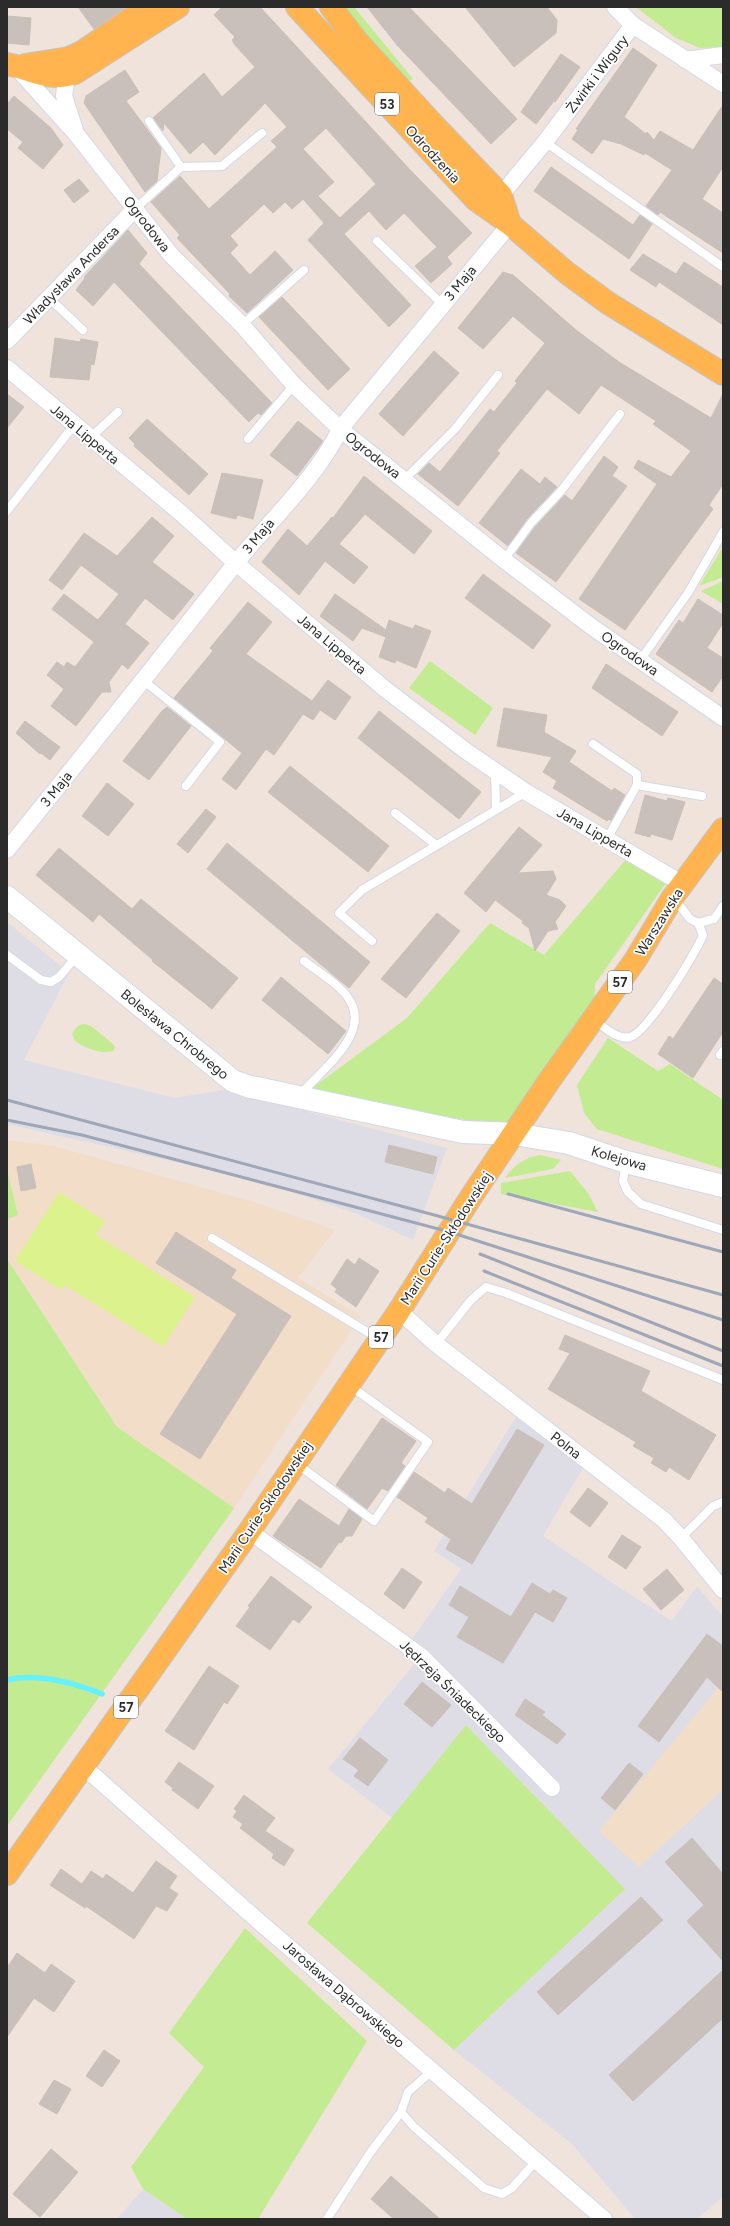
<svg xmlns="http://www.w3.org/2000/svg" width="730" height="2226" font-family="Figtree,sans-serif">
<rect width="100%" height="100%" fill="#efe3dc"/>
<g fill="#dedde6">
<path d="M 7,922 L 69,973 L 24,1060 L 175,1098 L 224,1090 L 447,1148 L 413,1240 L 355,1213 L 260,1181 L 7,1124 Z"/>
<path d="M 520,1410 L 587,1461 L 543,1536 L 620,1588 L 672,1621 L 697,1586 L 723,1617 L 723,1682 L 639,1867 L 723,1789 L 723,2197 L 697,2219 L 635,2219 L 572,2144 L 454,2050 L 624,1889 L 466,1725 L 392,1818 L 328,1769 L 421,1656 L 408,1645 L 461,1569 L 434,1551 Z"/>
<path d="M 143,2189 L 187,2219 L 117,2219 Z"/>
</g>
<g fill="#f2ddc9">
<path d="M 7,1140 L 54,1146 L 251,1201 L 335,1230 L 298,1278 L 361,1316 L 234,1508 L 117,1427 L 7,1259 L 7,1219 L 18,1215 L 7,1169 Z"/>
<path d="M 723,1682 L 723,1789 L 639,1867 L 599,1831 Z"/>
</g>
<g fill="#c2eb92">
<path d="M 338,7 L 354,7 L 413,79 L 407,82 Z"/>
<path d="M 636,7 L 723,7 L 723,47 L 700,48 L 676,38 Z"/>
<path d="M 723,547 L 723,577 L 699,586 Z"/>
<path d="M 723,581 L 723,604 L 701,591 Z"/>
<path d="M 430,661 L 493,708 L 475,735 L 409,688 Z"/>
<path d="M 629,856 L 666,883 L 595,984 L 594,1020 L 505,1127 L 307,1092 L 407,1018 L 490,923 L 544,955 Z"/>
<path d="M 85,1024 L 91,1026 L 113,1044 L 115,1047 L 114,1050 C 104,1056 83,1047 75,1041 L 72,1034 C 76,1028 78,1024 85,1024 Z"/>
<path d="M 608,1038 L 658,1071 L 670,1064 L 723,1100 L 723,1169 L 597,1129 L 584,1113 L 577,1085 Z"/>
<path d="M 540,1155 L 561,1160 L 553,1169 L 505,1178 C 514,1165 524,1158 540,1155 Z"/>
<path d="M 7,1169 L 18,1215 L 7,1219 Z"/>
<path d="M 570,1171 L 588,1193 L 598,1212 L 501,1194 L 501,1183 Z"/>
<path d="M 7,1259 L 117,1427 L 234,1508 L 7,1826 Z"/>
<path d="M 466,1725 L 625,1889 L 454,2050 L 307,1923 Z"/>
<path d="M 245,1928 L 367,2041 L 258,2219 L 187,2219 L 143,2189 L 131,2167 L 204,2067 L 169,2033 Z"/>
</g>
<path fill="#dcf38d" d="M 59,1192 L 105,1221 L 96,1235 L 195,1297 L 163,1347 L 65,1285 L 61,1290 L 15,1261 Z"/>
<g fill="none" stroke-linecap="round" stroke-linejoin="round">
<path stroke="#64f1fc" stroke-width="5.5" d="M 7,1680 C 37,1673 74,1683 102,1694"/>
</g>
<g fill="#cac0bb" stroke="#cabfb5" fill-rule="evenodd">
<path d="M 78,7 L 126,7 L 94,29 Z"/>
<path d="M 222,7 L 260,7 L 412,172 L 472,233 L 447,257 L 452,264 L 431,283 L 415,266 L 437,247 L 404,213 L 386,230 L 369,211 L 344,234 L 411,305 L 389,327 L 308,240 L 324,223 L 303,199 L 292,209 L 285,202 L 273,213 L 264,204 L 230,236 L 238,245 L 230,253 L 250,275 L 275,251 L 293,270 L 247,313 L 229,296 L 230,294 L 177,238 L 180,235 L 151,202 L 180,176 L 209,209 L 277,147 L 271,141 L 287,127 L 265,103 L 215,155 L 203,142 L 190,154 L 164,123 L 163,131 L 153,118 L 204,73 L 222,97 L 255,67 L 235,45 L 232,40 L 235,37 L 214,15 ZM 326,128 L 376,184 L 340,218 L 318,196 L 334,182 L 303,149 Z"/>
<path d="M 367,7 L 409,7 L 517,119 L 491,144 L 397,45 Z"/>
<path d="M 465,7 L 547,7 L 557,20 L 556,33 L 514,67 Z"/>
<path d="M 7,16 L 31,18 L 29,45 L 7,43 Z"/>
<path d="M 633,48 L 657,65 L 624,117 L 646,134 L 647,132 L 654,140 L 660,131 L 693,150 L 723,105 L 723,167 L 702,199 L 723,213 L 723,253 L 660,212 L 658,215 L 646,206 L 672,170 L 645,153 L 644,155 L 621,144 L 603,139 L 592,154 L 572,139 L 578,130 L 576,129 Z"/>
<path d="M 561,54 L 580,67 L 555,102 L 554,101 L 536,124 L 521,112 Z"/>
<path d="M 125,70 L 139,92 L 126,101 L 161,148 L 157,181 L 145,192 L 84,103 L 86,96 Z"/>
<path d="M 14,96 L 51,128 L 63,145 L 43,169 L 18,148 L 23,142 L 7,129 L 7,104 Z"/>
<path d="M 551,167 L 633,225 L 640,215 L 652,224 L 629,259 L 534,191 Z"/>
<path d="M 79,179 L 89,191 L 74,203 L 64,190 Z"/>
<path d="M 128,230 L 147,253 L 139,264 L 272,403 L 261,415 L 258,413 L 249,422 L 114,282 L 93,306 L 76,290 L 85,278 L 84,277 Z"/>
<path d="M 643,254 L 676,274 L 684,262 L 723,287 L 723,325 L 659,282 L 656,287 L 630,270 Z"/>
<path d="M 503,272 L 513,275 L 576,330 L 619,362 L 711,418 L 723,394 L 723,484 L 709,505 L 713,509 L 625,630 L 579,599 L 657,484 L 634,468 L 638,460 L 671,477 L 691,451 L 653,424 L 656,421 L 601,385 L 579,414 L 547,389 L 497,451 L 500,453 L 458,506 L 418,474 L 429,463 L 440,472 L 490,409 L 494,412 L 517,383 L 515,381 L 545,343 L 513,316 L 483,349 L 458,328 Z"/>
<path d="M 282,297 L 350,369 L 328,390 L 259,317 Z"/>
<path d="M 55,338 L 80,342 L 81,339 L 98,342 L 94,365 L 91,364 L 89,380 L 50,377 Z"/>
<path d="M 434,351 L 459,373 L 403,436 L 379,414 Z"/>
<path d="M 7,394 L 24,407 L 7,428 Z"/>
<path d="M 147,419 L 208,474 L 189,495 L 134,446 L 135,444 L 129,438 Z"/>
<path d="M 298,421 L 323,441 L 297,476 L 270,455 Z"/>
<path d="M 604,456 L 618,467 L 612,476 L 627,486 L 556,582 L 516,553 L 535,527 L 565,495 L 572,501 Z"/>
<path d="M 521,469 L 540,484 L 545,477 L 557,487 L 527,519 L 508,546 L 479,523 Z"/>
<path d="M 222,473 L 263,480 L 253,519 L 237,515 L 236,519 L 211,513 Z"/>
<path d="M 364,476 L 432,531 L 414,554 L 365,514 L 339,544 L 368,567 L 354,584 L 325,561 L 299,595 L 262,562 L 288,529 L 307,546 L 332,517 L 333,518 Z"/>
<path d="M 152,517 L 174,536 L 152,562 L 194,594 L 173,620 L 145,598 L 125,624 L 149,643 L 128,669 L 122,664 L 109,682 L 111,692 L 102,692 L 76,726 L 51,706 L 64,689 L 47,675 L 57,662 L 64,667 L 67,662 L 75,667 L 94,642 L 52,609 L 64,594 L 98,620 L 119,594 L 81,565 L 62,590 L 49,580 L 84,533 L 117,556 Z"/>
<path d="M 483,574 L 551,625 L 533,649 L 465,598 Z"/>
<path d="M 335,594 L 386,630 L 389,620 L 413,629 L 415,625 L 431,631 L 416,668 L 396,660 L 395,663 L 379,657 L 386,637 L 362,628 L 353,641 L 320,616 Z"/>
<path d="M 698,599 L 723,615 L 723,623 L 707,648 L 723,658 L 723,676 L 712,692 L 656,654 L 679,620 L 683,623 Z"/>
<path d="M 248,602 L 272,622 L 246,654 L 312,701 L 328,680 L 351,697 L 335,720 L 320,710 L 313,720 L 303,714 L 274,755 L 266,749 L 236,790 L 222,779 L 242,753 L 174,698 L 213,651 L 210,648 Z"/>
<path d="M 606,664 L 678,712 L 662,736 L 592,688 Z"/>
<path d="M 167,707 L 191,726 L 149,780 L 123,761 L 162,711 Z"/>
<path d="M 504,708 L 547,715 L 544,732 L 576,751 L 569,762 L 612,791 L 614,788 L 625,795 L 611,821 L 609,819 L 607,821 L 553,788 L 557,781 L 543,772 L 552,757 L 497,746 Z"/>
<path d="M 379,711 L 481,792 L 459,819 L 358,738 Z"/>
<path d="M 25,721 L 60,747 L 50,760 L 41,753 L 40,754 L 16,733 Z"/>
<path d="M 290,766 L 389,846 L 368,872 L 268,792 Z"/>
<path d="M 107,783 L 134,804 L 108,836 L 82,816 Z"/>
<path d="M 645,795 L 667,801 L 668,798 L 685,802 L 672,840 L 651,834 L 650,837 L 635,833 Z"/>
<path d="M 206,809 L 216,817 L 188,853 L 177,844 Z"/>
<path d="M 519,827 L 542,845 L 518,873 L 553,871 L 556,879 L 546,895 L 560,900 L 566,906 L 555,922 L 558,929 L 548,931 L 535,951 L 529,928 L 522,923 L 523,921 L 495,900 L 486,912 L 464,893 Z"/>
<path d="M 227,843 L 370,962 L 349,988 L 207,869 Z"/>
<path d="M 59,848 L 132,909 L 141,899 L 238,978 L 212,1009 L 152,961 L 153,960 L 99,914 L 93,922 L 36,875 Z"/>
<path d="M 437,913 L 460,931 L 406,998 L 381,979 Z"/>
<path d="M 281,977 L 346,1031 L 328,1054 L 262,1000 Z"/>
<path d="M 714,978 L 723,984 L 723,1032 L 693,1078 L 658,1054 L 669,1036 L 673,1039 Z"/>
<path d="M 389,1145 L 437,1157 L 433,1174 L 385,1162 Z"/>
<path d="M 31,1164 L 36,1188 L 21,1191 L 17,1167 Z"/>
<path d="M 176,1232 L 236,1270 L 231,1278 L 291,1316 L 200,1459 L 160,1434 L 237,1314 L 156,1263 Z"/>
<path d="M 359,1258 L 379,1271 L 356,1307 L 335,1292 L 337,1289 L 331,1284 L 347,1259 L 355,1265 Z"/>
<path d="M 565,1335 L 650,1371 L 641,1391 L 716,1435 L 689,1480 L 669,1467 L 666,1472 L 651,1463 L 654,1458 L 633,1446 L 636,1442 L 548,1389 L 570,1353 L 559,1349 Z"/>
<path d="M 382,1418 L 416,1441 L 401,1463 L 405,1466 L 388,1491 L 382,1488 L 367,1509 L 336,1485 Z"/>
<path d="M 517,1429 L 544,1445 L 472,1564 L 446,1549 L 451,1539 L 425,1522 L 428,1518 L 397,1497 L 414,1472 L 445,1493 L 448,1488 L 472,1504 Z"/>
<path d="M 588,1488 L 608,1503 L 590,1527 L 570,1512 Z"/>
<path d="M 299,1499 L 339,1526 L 349,1509 L 362,1519 L 352,1536 L 346,1536 L 341,1543 L 339,1542 L 321,1568 L 273,1536 Z"/>
<path d="M 622,1535 L 641,1547 L 626,1569 L 608,1557 Z"/>
<path d="M 402,1568 L 422,1582 L 404,1609 L 384,1594 Z"/>
<path d="M 667,1569 L 684,1590 L 661,1610 L 643,1589 Z"/>
<path d="M 271,1576 L 312,1607 L 299,1623 L 293,1619 L 270,1650 L 236,1626 L 250,1607 L 248,1606 Z"/>
<path d="M 532,1583 L 550,1594 L 553,1590 L 567,1598 L 553,1622 L 535,1612 L 503,1663 L 457,1637 L 469,1617 L 449,1605 L 460,1586 L 511,1617 Z"/>
<path d="M 707,1634 L 723,1646 L 723,1692 L 707,1677 L 659,1742 L 638,1726 Z"/>
<path d="M 209,1666 L 239,1686 L 227,1704 L 224,1702 L 194,1750 L 165,1731 Z"/>
<path d="M 422,1682 L 451,1705 L 432,1727 L 404,1704 Z"/>
<path d="M 525,1699 L 545,1712 L 542,1715 L 566,1734 L 557,1744 L 515,1715 Z"/>
<path d="M 360,1738 L 388,1760 L 368,1786 L 354,1776 L 359,1770 L 343,1759 Z"/>
<path d="M 179,1762 L 214,1786 L 198,1809 L 172,1790 L 173,1788 L 165,1782 Z"/>
<path d="M 629,1763 L 643,1774 L 615,1810 L 601,1798 Z"/>
<path d="M 244,1795 L 275,1818 L 265,1831 L 294,1850 L 284,1866 L 272,1858 L 274,1854 L 240,1828 L 243,1824 L 233,1817 L 237,1811 L 234,1809 Z"/>
<path d="M 692,1838 L 723,1874 L 723,1961 L 687,1921 L 704,1905 L 665,1862 Z"/>
<path d="M 156,1861 L 177,1876 L 169,1888 L 178,1894 L 167,1911 L 156,1906 L 134,1939 L 86,1906 L 85,1908 L 50,1885 L 61,1869 L 82,1884 L 91,1871 L 103,1879 L 106,1874 L 133,1893 Z"/>
<path d="M 641,1897 L 663,1920 L 558,2015 L 537,1992 Z"/>
<path d="M 17,1953 L 45,1973 L 51,1964 L 75,1981 L 54,2012 L 34,1998 L 7,2037 L 7,1968 Z"/>
<path d="M 723,1970 L 723,2018 L 633,2101 L 609,2075 Z"/>
<path d="M 104,2050 L 120,2061 L 102,2087 L 86,2076 Z"/>
<path d="M 54,2080 L 71,2089 L 57,2114 L 39,2104 Z"/>
<path d="M 51,2149 L 78,2172 L 40,2217 L 13,2194 Z"/>
<path d="M 391,2176 L 409,2192 L 440,2219 L 394,2219 L 371,2199 Z"/>
</g>
<g fill="none" stroke-linecap="round" stroke-linejoin="round">
<g stroke="#d1d9e6" stroke-width="10">
<g id="lane">
<path d="M 149,121 L 181,167"/>
<path d="M 545,142 L 723,267"/>
<path d="M 135,209 L 181,167 L 222,166 L 262,133"/>
<path d="M 377,241 L 442,304"/>
<path d="M 49,298 L 83,330"/>
<path d="M 242,325 L 304,270"/>
<path d="M 90,438 L 118,412"/>
<path d="M 248,439 L 294,385"/>
<path d="M 405,479 L 455,429 L 498,375"/>
<path d="M 7,511 L 74,425"/>
<path d="M 504,560 L 531,523 L 561,491 L 620,414"/>
<path d="M 641,659 L 688,593 L 723,532"/>
<path d="M 144,681 L 220,742 L 186,786"/>
<path d="M 593,744 L 637,774 L 637,785 L 607,839"/>
<path d="M 495,772 L 496,808"/>
<path d="M 637,785 L 702,796"/>
<path d="M 395,813 L 436,845"/>
<path d="M 698,923 L 714,919 L 723,906"/>
<path d="M 372,941 L 339,913 L 362,890 L 526,792"/>
<path d="M 7,955 L 41,980 L 51,982 L 59,977 L 77,956"/>
<path d="M 594,1020 C 604,1027 617,1040 630,1037 C 647,1033 696,953 703,935 L 698,923 L 690,919 L 674,898"/>
<path d="M 720,1055 L 723,1051"/>
<path d="M 300,1095 C 322,1069 376,1031 346,995 C 336,982 317,971 304,961"/>
<path d="M 626,1162 L 623,1181 L 628,1192 L 641,1204 L 723,1230"/>
<path d="M 212,1238 L 379,1339"/>
<path d="M 436,1344 L 471,1300 L 486,1287 L 506,1293 L 723,1380"/>
<path d="M 297,1464 L 374,1521 L 428,1442 L 349,1385"/>
<path d="M 681,1538 L 713,1506 L 723,1502"/>
<path d="M 433,2070 L 408,2092 L 401,2112 L 414,2127 L 484,2188 L 502,2194 L 512,2188 L 537,2160"/>
<path d="M 327,2219 L 370,2153 L 401,2112"/>
</g>
</g>
<g stroke="#d1d9e6" stroke-width="18">
<g id="street">
<path d="M 615,7 L 633,25 L 723,84"/>
<path d="M 685,60 L 723,55"/>
<path d="M 15,66 L 77,135 L 171,255 L 242,325 L 294,385 L 340,429 L 504,560 L 592,627 L 723,718"/>
<path d="M 67,75 L 64,96 L 75,130"/>
<path d="M 501,195 L 545,142 L 633,25"/>
<path d="M 7,341 L 135,209"/>
<path d="M 7,368 L 182,514 L 236,563 L 385,689 L 466,751 L 526,792 L 683,884"/>
<path d="M 7,850 C 84,755 159,660 235,564 C 267,524 319,475 340,429 L 510,224"/>
<path d="M 399,1311 L 436,1344 L 664,1520 L 681,1538 L 723,1590"/>
<path d="M 249,1531 L 421,1656 L 552,1788"/>
<path d="M 84,1767 L 255,1918 L 604,2219"/>
</g>
</g>
<g stroke="#d1d9e6" stroke-width="24">
<path id="secondary" d="M 7,897 L 233,1081 L 247,1086 L 463,1132 L 514,1134 L 569,1143 L 626,1162 L 723,1186"/>
</g>
<g stroke="#c4c4c4" stroke-width="24">
<g id="primary">
<path d="M 297,7 L 476,200 L 510,224 L 567,273 L 608,303 L 723,374"/>
<path d="M 331,7 L 357,41 L 432,123 L 501,195 L 510,224"/>
<path d="M 7,64 C 33,69 47,82 75,73 L 178,7"/>
<path d="M 25,65 L 69,58 L 82,52 L 148,7"/>
<path d="M 7,1874 L 244,1539 L 399,1311 L 471,1197 L 549,1081 L 636,959 L 673,897 L 723,829"/>
</g>
</g>
<use href="#lane" stroke="#fff" stroke-width="8"/>
<use href="#street" stroke="#fff" stroke-width="16"/>
<use href="#secondary" stroke="#fff" stroke-width="22"/>
<use href="#primary" stroke="#ffb450" stroke-width="22"/>
<g stroke="#9ea7b8" stroke-width="3">
<path d="M 7,1100 L 438,1216 L 723,1295"/>
<path d="M 7,1120 L 82,1135 L 450,1232 L 723,1320"/>
<path d="M 508,1194 L 723,1252"/>
<path d="M 480,1254 L 723,1351"/>
<path d="M 484,1271 L 723,1366"/>
</g>
</g>
<g text-anchor="middle" stroke-width="3.5" stroke-linejoin="round" paint-order="stroke">
<g fill="#fff" stroke="#6b6b6b" stroke-width="1">
<rect x="375" y="93" width="24" height="22" rx="3"/>
<rect x="608" y="971" width="24" height="22" rx="3"/>
<rect x="369" y="1326" width="24" height="22" rx="3"/>
<rect x="114" y="1696" width="24" height="22" rx="3"/>
</g>
<g font-size="13" font-weight="bold" fill="#2b2b2b">
<text x="387" y="109">53</text>
<text x="620" y="987">57</text>
<text x="381" y="1342">57</text>
<text x="126" y="1712">57</text>
</g>
<g font-size="14" fill="#2b2b2b" stroke="#fff">
<text transform="translate(597 74) rotate(-53)" y="5">Żwirki i Wigury</text>
<text transform="translate(433 154) rotate(47)" y="5">Odrodzenia</text>
<text transform="translate(147 224) rotate(52)" y="5">Ogrodowa</text>
<text transform="translate(71 275) rotate(-46)" y="5">Władysława Andersa</text>
<text transform="translate(460 283) rotate(-50)" y="5">3 Maja</text>
<text transform="translate(85 434) rotate(40)" y="5">Jana Lipperta</text>
<text transform="translate(373 455) rotate(38)" y="5">Ogrodowa</text>
<text transform="translate(258 536) rotate(-50)" y="5">3 Maja</text>
<text transform="translate(332 644) rotate(40)" y="5">Jana Lipperta</text>
<text transform="translate(630 653) rotate(35)" y="5">Ogrodowa</text>
<text transform="translate(56 789) rotate(-51)" y="5">3 Maja</text>
<text transform="translate(595 832) rotate(30)" y="5">Jana Lipperta</text>
<text transform="translate(659 922) rotate(-58)" y="5">Warszawska</text>
<text transform="translate(175 1034) rotate(39)" y="5">Bolesława Chrobrego</text>
<text transform="translate(619 1158) rotate(16)" y="5">Kolejowa</text>
<text transform="translate(446 1238) rotate(-57)" y="5">Marii Curie-Skłodowskiej</text>
<text transform="translate(566 1445) rotate(38)" y="5">Polna</text>
<text transform="translate(265 1507) rotate(-56)" y="5">Marii Curie-Skłodowskiej</text>
<text transform="translate(453 1691) rotate(44)" y="5">Jędrzeja Śniadeckiego</text>
<text transform="translate(344 1994) rotate(41)" y="5">Jarosława Dąbrowskiego</text>
</g>
</g>
<rect width="730" height="2226" fill="none" stroke="#2b2b2b" stroke-width="16"/>
</svg>
